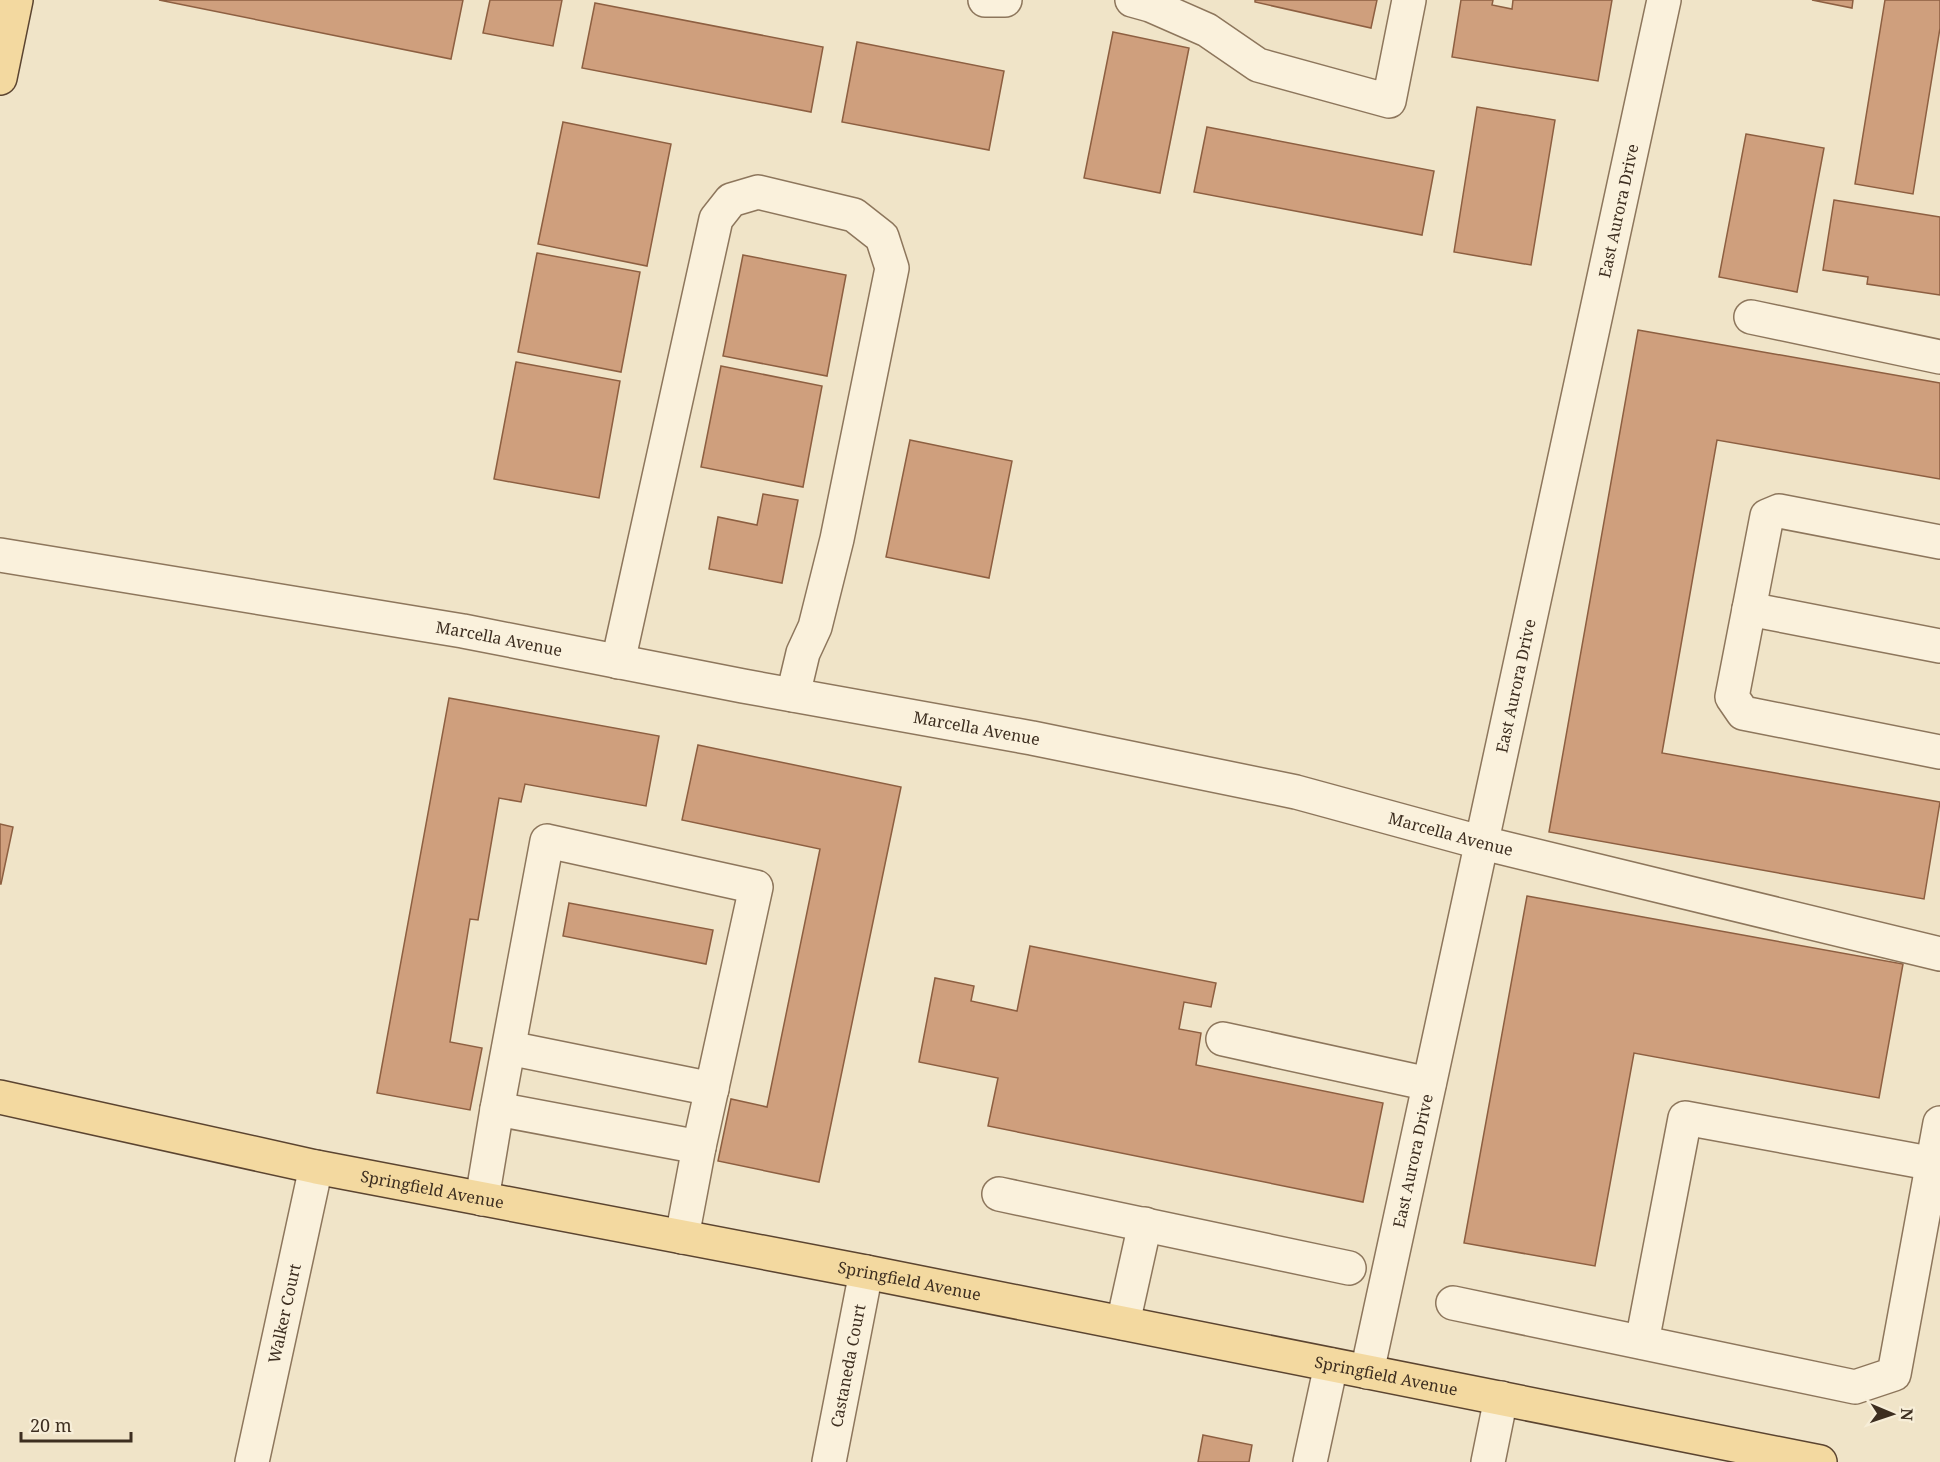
<svg xmlns="http://www.w3.org/2000/svg" width="1940" height="1462" font-family="'Noto Serif',serif">
<rect width="100%" height="100%" fill="#f0e4c8"/>
<g fill="#cf9f7d" stroke="#8d5f41" stroke-width="1.5">
<path d="M 159,0 L 463,0 L 451,59 Z"/>
<path d="M 490,0 L 562,0 L 553,46 L 483,33 Z"/>
<path d="M 1255,0 L 1377,0 L 1371,28 L 1255,2 Z"/>
<path d="M 1461,0 L 1493,0 L 1492,5 L 1512,9 L 1513,0 L 1612,0 L 1598,81 L 1452,57 Z"/>
<path d="M 1812,0 L 1853,0 L 1852,8 Z"/>
<path d="M 1885,0 L 1940,0 L 1940,28 L 1913,194 L 1855,184 Z"/>
<path d="M 595,3 L 823,47 L 811,112 L 582,68 Z"/>
<path d="M 1113,32 L 1189,48 L 1160,193 L 1084,178 Z"/>
<path d="M 857,42 L 1004,71 L 989,150 L 842,122 Z"/>
<path d="M 1477,107 L 1555,120 L 1531,265 L 1454,252 Z"/>
<path d="M 563,122 L 671,144 L 647,266 L 538,244 Z"/>
<path d="M 1207,127 L 1434,171 L 1422,235 L 1194,192 Z"/>
<path d="M 1746,134 L 1824,148 L 1797,292 L 1719,277 Z"/>
<path d="M 1834,200 L 1940,217 L 1940,295 L 1867,284 L 1868,277 L 1823,270 Z"/>
<path d="M 537,253 L 640,272 L 621,372 L 518,352 Z"/>
<path d="M 743,255 L 846,275 L 827,376 L 723,356 Z"/>
<path d="M 1638,330 L 1940,383 L 1940,479 L 1717,440 L 1662,753 L 1940,802 L 1924,899 L 1549,832 Z"/>
<path d="M 516,362 L 620,381 L 599,498 L 494,479 Z"/>
<path d="M 721,366 L 822,386 L 803,487 L 701,467 Z"/>
<path d="M 910,440 L 1012,461 L 989,578 L 886,557 Z"/>
<path d="M 763,494 L 798,500 L 782,583 L 709,569 L 718,517 L 757,525 Z"/>
<path d="M 449,698 L 659,736 L 646,806 L 525,784 L 521,802 L 499,798 L 478,920 L 470,919 L 450,1042 L 482,1048 L 470,1110 L 377,1093 Z"/>
<path d="M 698,745 L 901,787 L 819,1182 L 718,1161 L 731,1099 L 767,1107 L 820,849 L 682,820 Z"/>
<path d="M 0,824 L 13,827 L 1,884 L 0,884 Z"/>
<path d="M 1527,896 L 1903,964 L 1879,1098 L 1634,1053 L 1595,1266 L 1464,1243 Z"/>
<path d="M 569,903 L 713,930 L 706,964 L 563,936 Z"/>
<path d="M 1030,946 L 1216,983 L 1211,1007 L 1184,1002 L 1179,1029 L 1201,1033 L 1196,1065 L 1383,1103 L 1363,1202 L 988,1126 L 998,1078 L 919,1062 L 935,978 L 974,986 L 971,1001 L 1017,1011 Z"/>
<path d="M 1203,1435 L 1252,1445 L 1249,1462 L 1198,1462 Z"/>
</g>
<g fill="none" stroke-linecap="round" stroke-linejoin="round">
<g stroke="#8d765c" stroke-width="36">
<g id="minor">
<path d="M 985,0 L 1005,0"/>
<path d="M 1132,0 L 1150,5 L 1207,30 L 1258,65 L 1389,101 L 1409,0"/>
<path d="M 1751,317 L 1940,357"/>
<path d="M 1940,542 L 1779,511 L 1767,516 L 1732,697 L 1743,713 L 1940,752"/>
<path id="s1" d="M 0,555 L 463,631 L 743,686 L 1032,738 L 1296,792 L 1483,843 L 1940,954"/>
<path d="M 1749,609 L 1940,646"/>
<path d="M 618,662 L 716,219 L 731,200 L 758,192 L 854,215 L 882,237 L 892,268 L 837,539 L 815,627 L 803,653 L 793,695"/>
<path d="M 1223,1039 L 1429,1084"/>
<path d="M 509,1048 L 712,1089"/>
<path d="M 497,1109 L 699,1147"/>
<path d="M 999,1194 L 1349,1268"/>
<path d="M 482,1199 L 497,1109 L 547,841 L 756,887 L 699,1147 L 682,1237"/>
<path d="M 1453,1303 L 1855,1387 L 1894,1374 L 1940,1123"/>
<path d="M 1123,1323 L 1145,1224"/>
<path d="M 1642,1342 L 1685,1118 L 1940,1165"/>
<path id="s2" d="M 1367,1372 L 1664,0"/>
<path id="s3" d="M 252,1462 L 316,1167"/>
<path id="s4" d="M 829,1462 L 866,1272"/>
<path d="M 1310,1462 L 1331,1365"/>
<path d="M 1488,1462 L 1501,1398"/>
</g>
</g>
<g stroke="#5b4430" stroke-width="36">
<g id="major">
<path d="M 0,78 L 16,0"/>
<path id="s5" d="M 0,1097 L 316,1167 L 866,1272 L 1820,1462"/>
</g>
</g>
<use href="#minor" stroke="#faf1dc" stroke-width="33"/>
<use href="#major" stroke="#f3d9a0" stroke-width="33"/>
</g>
<g text-anchor="middle" stroke-width="4.5" stroke-linejoin="round" paint-order="stroke">
<g font-size="16" fill="#3d2e20" stroke="#f7eed8">
<text dy="6" stroke="none"><textPath href="#s2" startOffset="1188">East Aurora Drive</textPath></text>
<text dy="6" stroke="none"><textPath href="#s1" startOffset="506">Marcella Avenue</textPath></text>
<text dy="6" stroke="none"><textPath href="#s2" startOffset="702">East Aurora Drive</textPath></text>
<text dy="6" stroke="none"><textPath href="#s1" startOffset="992">Marcella Avenue</textPath></text>
<text dy="6" stroke="none"><textPath href="#s1" startOffset="1478">Marcella Avenue</textPath></text>
<text dy="6" stroke="none"><textPath href="#s2" startOffset="216">East Aurora Drive</textPath></text>
<text dy="6" stroke="none"><textPath href="#s5" startOffset="442">Springfield Avenue</textPath></text>
<text dy="6" stroke="none"><textPath href="#s5" startOffset="928">Springfield Avenue</textPath></text>
<text dy="6" stroke="none"><textPath href="#s3" startOffset="152">Walker Court</textPath></text>
<text dy="6" stroke="none"><textPath href="#s4" startOffset="98">Castaneda Court</textPath></text>
<text dy="6" stroke="none"><textPath href="#s5" startOffset="1414">Springfield Avenue</textPath></text>
</g>
</g>
<g transform="translate(1892 1414) rotate(92)" stroke="#f7eed8" stroke-width="4.5" paint-order="stroke">
<path d="M0-4.5L10 22L0 15L-10 22Z" fill="#3d2e20"/>
<text y="-9" font-size="16" font-weight="bold" text-anchor="middle" fill="#3d2e20">N</text>
</g>
<path d="M21 1432v9h110v-9" fill="none" stroke="#3d2e20" stroke-width="3"/>
<text x="30" y="1432" font-size="18" fill="#3d2e20" stroke="#f7eed8" stroke-width="4.5" paint-order="stroke">20 m</text>
</svg>
